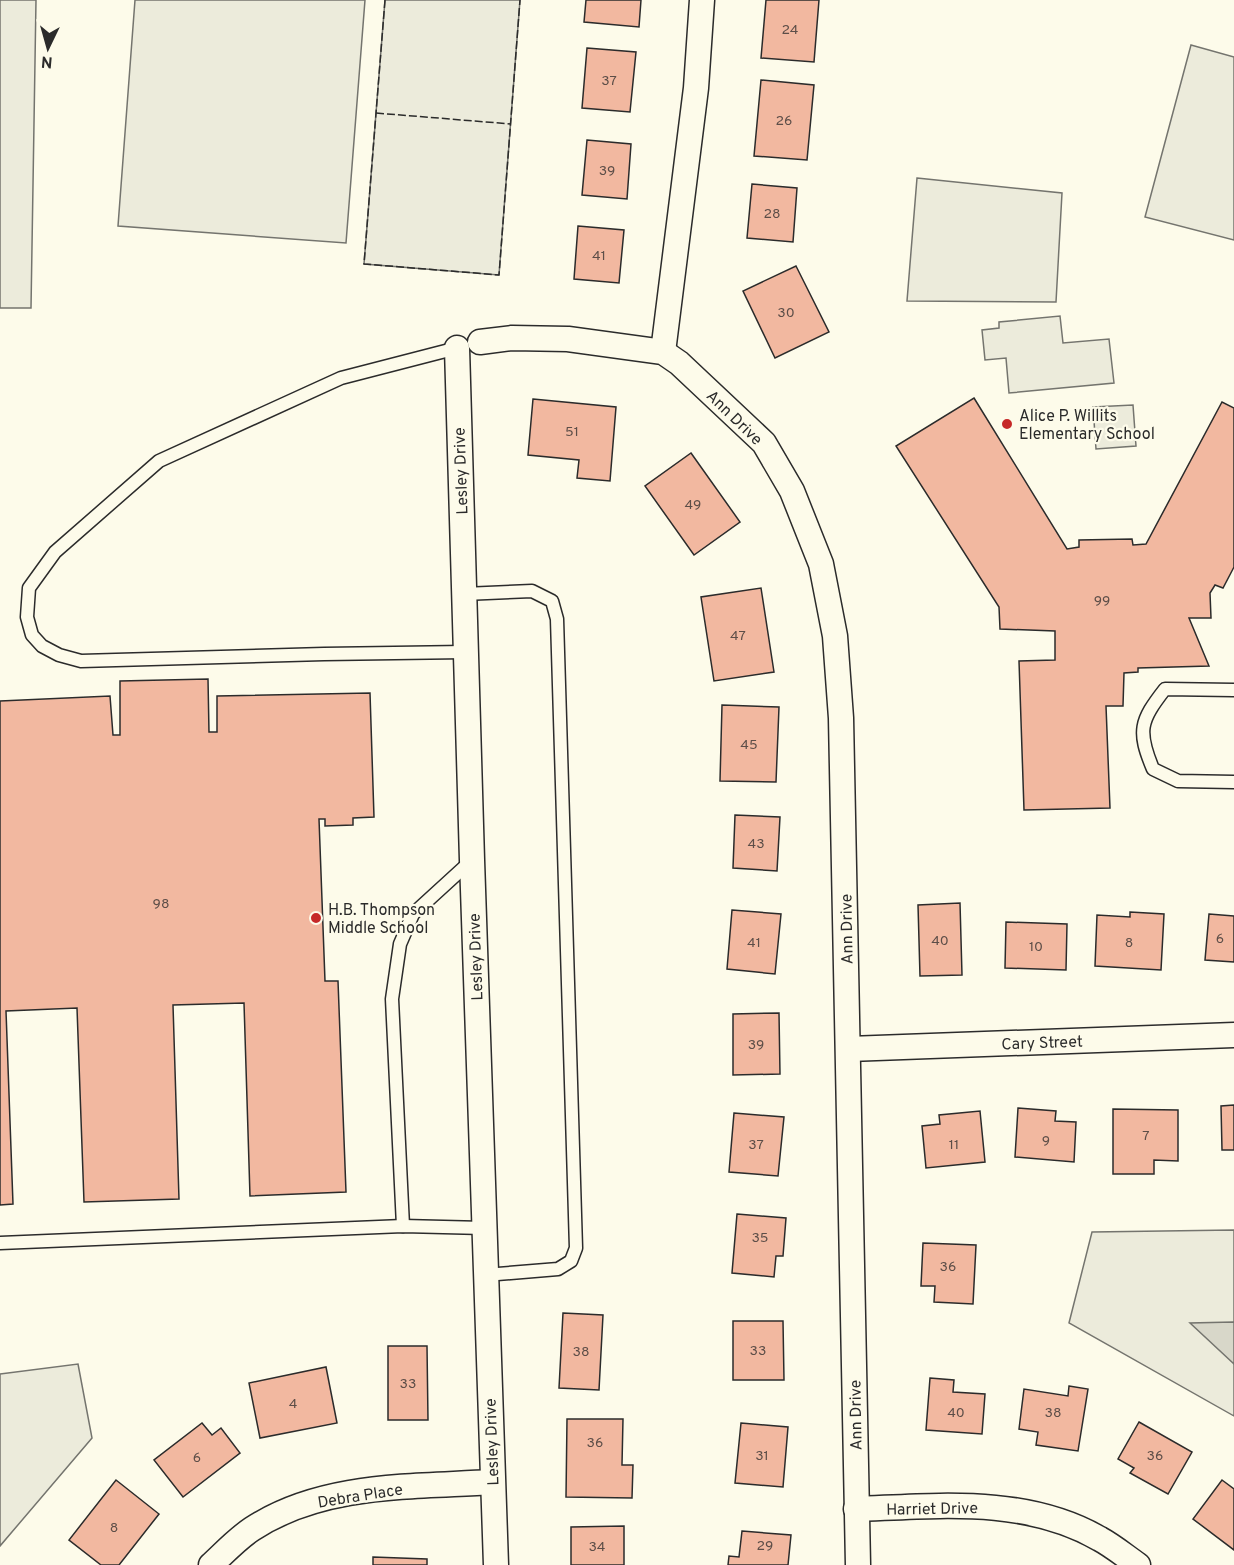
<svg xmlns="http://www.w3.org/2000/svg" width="1234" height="1565" font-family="Overpass,sans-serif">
<rect width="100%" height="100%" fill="#fdfbea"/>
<g fill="#ecebdb" stroke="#74746e" stroke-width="1.5">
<path d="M 0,0 L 36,0 L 31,308 L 0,308 Z"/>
<path d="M 135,0 L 365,0 L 346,243 L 118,226 Z"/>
<path d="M 385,0 L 520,0 L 499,275 L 364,264 Z"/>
<path d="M 1191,45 L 1234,57 L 1234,240 L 1145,217 Z"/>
<path d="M 917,178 L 1062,193 L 1056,302 L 907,301 Z"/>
<path d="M 1060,316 L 1063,343 L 1109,339 L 1114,383 L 1009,393 L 1006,358 L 985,360 L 982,330 L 999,328 L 999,322 Z"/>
<path d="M 1133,405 L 1136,446 L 1096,449 L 1093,407 Z"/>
<path d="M 1234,1230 L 1234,1416 L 1069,1323 L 1092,1232 Z"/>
<path d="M 78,1364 L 92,1438 L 0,1546 L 0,1374 Z"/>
</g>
<path fill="#d8d7c9" stroke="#74746e" stroke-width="1.5" d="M 1234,1322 L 1234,1364 L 1190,1323 Z"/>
<g fill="#f2b8a0" stroke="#2b2b2b" stroke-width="1.5">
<path d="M 586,0 L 641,0 L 639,27 L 584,22 Z"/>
<path d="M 766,0 L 819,0 L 814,62 L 761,58 Z"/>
<path d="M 587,48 L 636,52 L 630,112 L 582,108 Z"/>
<path d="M 761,80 L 814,85 L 807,160 L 754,156 Z"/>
<path d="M 587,140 L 631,144 L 627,199 L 582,195 Z"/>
<path d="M 752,184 L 797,188 L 793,242 L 747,238 Z"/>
<path d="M 578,226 L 624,230 L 619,283 L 574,279 Z"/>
<path d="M 796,266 L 829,332 L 775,358 L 743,291 Z"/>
<path d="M 974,398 L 1067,549 L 1079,547 L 1079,540 L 1132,539 L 1133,545 L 1146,544 L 1222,402 L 1234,408 L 1234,567 L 1223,588 L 1215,585 L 1210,593 L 1211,618 L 1189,618 L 1209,666 L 1138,668 L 1138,672 L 1124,673 L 1123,706 L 1106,706 L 1110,808 L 1024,810 L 1019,661 L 1055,660 L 1055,631 L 1000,629 L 999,607 L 896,446 Z"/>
<path d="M 533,399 L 616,407 L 610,481 L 577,478 L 579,460 L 528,455 Z"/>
<path d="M 691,453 L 740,522 L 694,555 L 645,486 Z"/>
<path d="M 761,588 L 774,672 L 714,681 L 701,597 Z"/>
<path d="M 208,679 L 209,732 L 217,732 L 217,696 L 370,693 L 374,817 L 353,818 L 353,825 L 325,826 L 325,819 L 319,819 L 325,981 L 338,981 L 346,1192 L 250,1196 L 244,1003 L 173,1005 L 179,1199 L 84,1202 L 77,1008 L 6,1011 L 13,1204 L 0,1205 L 0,701 L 110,696 L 113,735 L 120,735 L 120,681 Z"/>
<path d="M 722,705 L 779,707 L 776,782 L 720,781 Z"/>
<path d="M 735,815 L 780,817 L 777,871 L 733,868 Z"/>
<path d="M 960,903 L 962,975 L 920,976 L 918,905 Z"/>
<path d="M 732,910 L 781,914 L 775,974 L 727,969 Z"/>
<path d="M 1130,912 L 1164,914 L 1161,970 L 1095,966 L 1097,915 L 1130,917 Z"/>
<path d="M 1209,914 L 1234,916 L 1234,962 L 1205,960 Z"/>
<path d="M 1006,922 L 1067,924 L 1066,970 L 1005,968 Z"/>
<path d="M 779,1013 L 780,1074 L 733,1075 L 733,1014 Z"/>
<path d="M 1234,1105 L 1234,1150 L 1222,1150 L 1221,1106 Z"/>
<path d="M 1018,1108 L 1056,1111 L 1055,1121 L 1076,1122 L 1074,1162 L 1015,1157 Z"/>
<path d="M 1113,1109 L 1178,1110 L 1178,1161 L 1154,1160 L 1154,1174 L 1113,1174 Z"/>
<path d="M 980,1111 L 985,1162 L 926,1168 L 922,1126 L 940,1124 L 939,1115 Z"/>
<path d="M 734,1113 L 784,1117 L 778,1176 L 729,1172 Z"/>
<path d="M 737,1214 L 786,1218 L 783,1256 L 776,1256 L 774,1277 L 732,1273 Z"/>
<path d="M 923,1243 L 976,1245 L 973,1304 L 934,1302 L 935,1286 L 921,1286 Z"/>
<path d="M 563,1313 L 603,1315 L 599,1390 L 559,1388 Z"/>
<path d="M 733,1321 L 783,1321 L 784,1380 L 733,1380 Z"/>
<path d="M 388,1346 L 427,1346 L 428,1420 L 388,1420 Z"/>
<path d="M 326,1367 L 337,1423 L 260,1438 L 249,1383 Z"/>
<path d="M 930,1378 L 954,1380 L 953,1392 L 985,1394 L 982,1434 L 926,1430 Z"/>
<path d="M 1069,1386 L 1088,1389 L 1078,1451 L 1036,1445 L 1038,1432 L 1019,1429 L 1024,1389 L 1068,1396 Z"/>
<path d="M 567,1419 L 623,1419 L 622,1465 L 633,1465 L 632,1498 L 566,1497 Z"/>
<path d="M 1139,1422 L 1192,1452 L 1168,1494 L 1130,1473 L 1134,1468 L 1118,1459 Z"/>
<path d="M 202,1423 L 212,1435 L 221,1428 L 240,1453 L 183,1497 L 154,1460 Z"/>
<path d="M 741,1423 L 788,1427 L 783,1487 L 735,1483 Z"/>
<path d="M 116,1480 L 159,1514 L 119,1565 L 101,1565 L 69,1540 Z"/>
<path d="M 1222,1480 L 1234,1489 L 1234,1550 L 1193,1519 Z"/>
<path d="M 624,1526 L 624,1565 L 571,1565 L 571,1527 Z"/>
<path d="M 742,1531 L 791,1535 L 788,1565 L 728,1565 L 729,1556 L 739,1557 Z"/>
<path d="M 373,1557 L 427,1559 L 427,1565 L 373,1565 Z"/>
</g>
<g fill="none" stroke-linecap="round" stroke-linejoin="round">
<g stroke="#2b2b2b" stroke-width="15">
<g id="service">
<path d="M 461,347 L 341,378 L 159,461 L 55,552 L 29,588 L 27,617 L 32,635 L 42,646 L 59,655 L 81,661 L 324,654 L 465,652"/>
<path d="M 464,594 L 532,591 L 552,601 L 557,619 L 576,1248 L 571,1261 L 558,1269 L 485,1275"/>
<path d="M 1234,690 L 1165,689 C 1140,721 1137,731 1153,769 L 1178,781 L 1234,782"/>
<path d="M 403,1226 L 392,999 L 400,944 L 413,914 L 471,861"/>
<path d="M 0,1243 L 403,1226 L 484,1228"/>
</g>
</g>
<g stroke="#2b2b2b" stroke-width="27">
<g id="minor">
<path d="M 480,342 L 512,338 L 568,339 L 663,352 L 679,363 L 764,443 L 792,491 L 821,564 L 835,636 L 841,718 L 858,1565"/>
<path d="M 457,348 L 472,860 L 496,1565"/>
<path d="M 663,352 L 696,88 L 702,0"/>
<path d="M 849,1049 L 1234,1035"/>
<path d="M 856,1509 C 938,1506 1026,1496 1100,1539 C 1113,1546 1125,1556 1138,1565"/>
<path d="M 211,1565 C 224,1553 237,1539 252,1529 C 322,1483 412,1487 492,1482"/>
</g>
</g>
<use href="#service" stroke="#fdfbea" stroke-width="12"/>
<use href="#minor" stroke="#fdfbea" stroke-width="24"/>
<g stroke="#2b2b2b" stroke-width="1.5" stroke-dasharray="8 3" stroke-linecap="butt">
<path d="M 385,0 L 364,264 L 499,275 L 520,0"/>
<path d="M 376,113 L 511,124"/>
</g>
</g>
<g fill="#c62828" stroke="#fdfbea" stroke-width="2">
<circle cx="1007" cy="424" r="6"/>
<circle cx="316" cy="918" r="6"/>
</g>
<g text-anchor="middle" stroke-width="4.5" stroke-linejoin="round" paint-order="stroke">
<g font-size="14" fill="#5d4e48">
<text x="790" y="34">24</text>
<text x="609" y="85">37</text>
<text x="784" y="125">26</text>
<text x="607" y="175">39</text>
<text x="772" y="218">28</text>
<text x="599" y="260">41</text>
<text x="786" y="317">30</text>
<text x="572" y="436">51</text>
<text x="693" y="509">49</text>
<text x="1102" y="605">99</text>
<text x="738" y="640">47</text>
<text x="749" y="749">45</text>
<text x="756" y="848">43</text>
<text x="161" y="908">98</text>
<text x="1220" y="943">6</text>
<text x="940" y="945">40</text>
<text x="754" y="947">41</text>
<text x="1129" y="947">8</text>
<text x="1036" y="951">10</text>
<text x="756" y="1049">39</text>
<text x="1146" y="1140">7</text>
<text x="1046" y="1145">9</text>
<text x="756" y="1149">37</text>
<text x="954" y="1149">11</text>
<text x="760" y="1242">35</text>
<text x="948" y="1271">36</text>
<text x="758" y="1355">33</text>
<text x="581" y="1356">38</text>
<text x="408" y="1388">33</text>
<text x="293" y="1408">4</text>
<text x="956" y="1417">40</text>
<text x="1053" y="1417">38</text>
<text x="595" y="1447">36</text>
<text x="762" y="1460">31</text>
<text x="1155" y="1460">36</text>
<text x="197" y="1462">6</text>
<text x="114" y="1532">8</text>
<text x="765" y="1550">29</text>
<text x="597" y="1551">34</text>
</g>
<g font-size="16" fill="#2b2b2b" stroke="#fdfbea" text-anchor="start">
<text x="1019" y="421">Alice P. Willits<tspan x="1019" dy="18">Elementary School</tspan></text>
<text x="328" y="915">H.B. Thompson<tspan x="328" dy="18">Middle School</tspan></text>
</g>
<g font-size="16" fill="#2b2b2b" stroke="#fdfbea">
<text transform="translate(735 417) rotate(44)" y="6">Ann Drive</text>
<text transform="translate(460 471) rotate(-92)" y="6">Lesley Drive</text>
<text transform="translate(846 929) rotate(-91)" y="6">Ann Drive</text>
<text transform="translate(475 957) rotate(-92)" y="6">Lesley Drive</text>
<text transform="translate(1042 1042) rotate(-2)" y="6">Cary Street</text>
<text transform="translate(855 1415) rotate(-91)" y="6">Ann Drive</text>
<text transform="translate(491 1442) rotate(-92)" y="6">Lesley Drive</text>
<text transform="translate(360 1495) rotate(-9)" y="6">Debra Place</text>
<text transform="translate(932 1508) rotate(-1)" y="6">Harriet Drive</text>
</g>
</g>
<g transform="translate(48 48) rotate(185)" stroke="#fdfbea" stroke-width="4.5" paint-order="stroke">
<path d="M0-4.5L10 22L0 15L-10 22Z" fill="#2b2b2b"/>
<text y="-9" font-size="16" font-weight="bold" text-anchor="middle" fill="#2b2b2b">N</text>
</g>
</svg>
